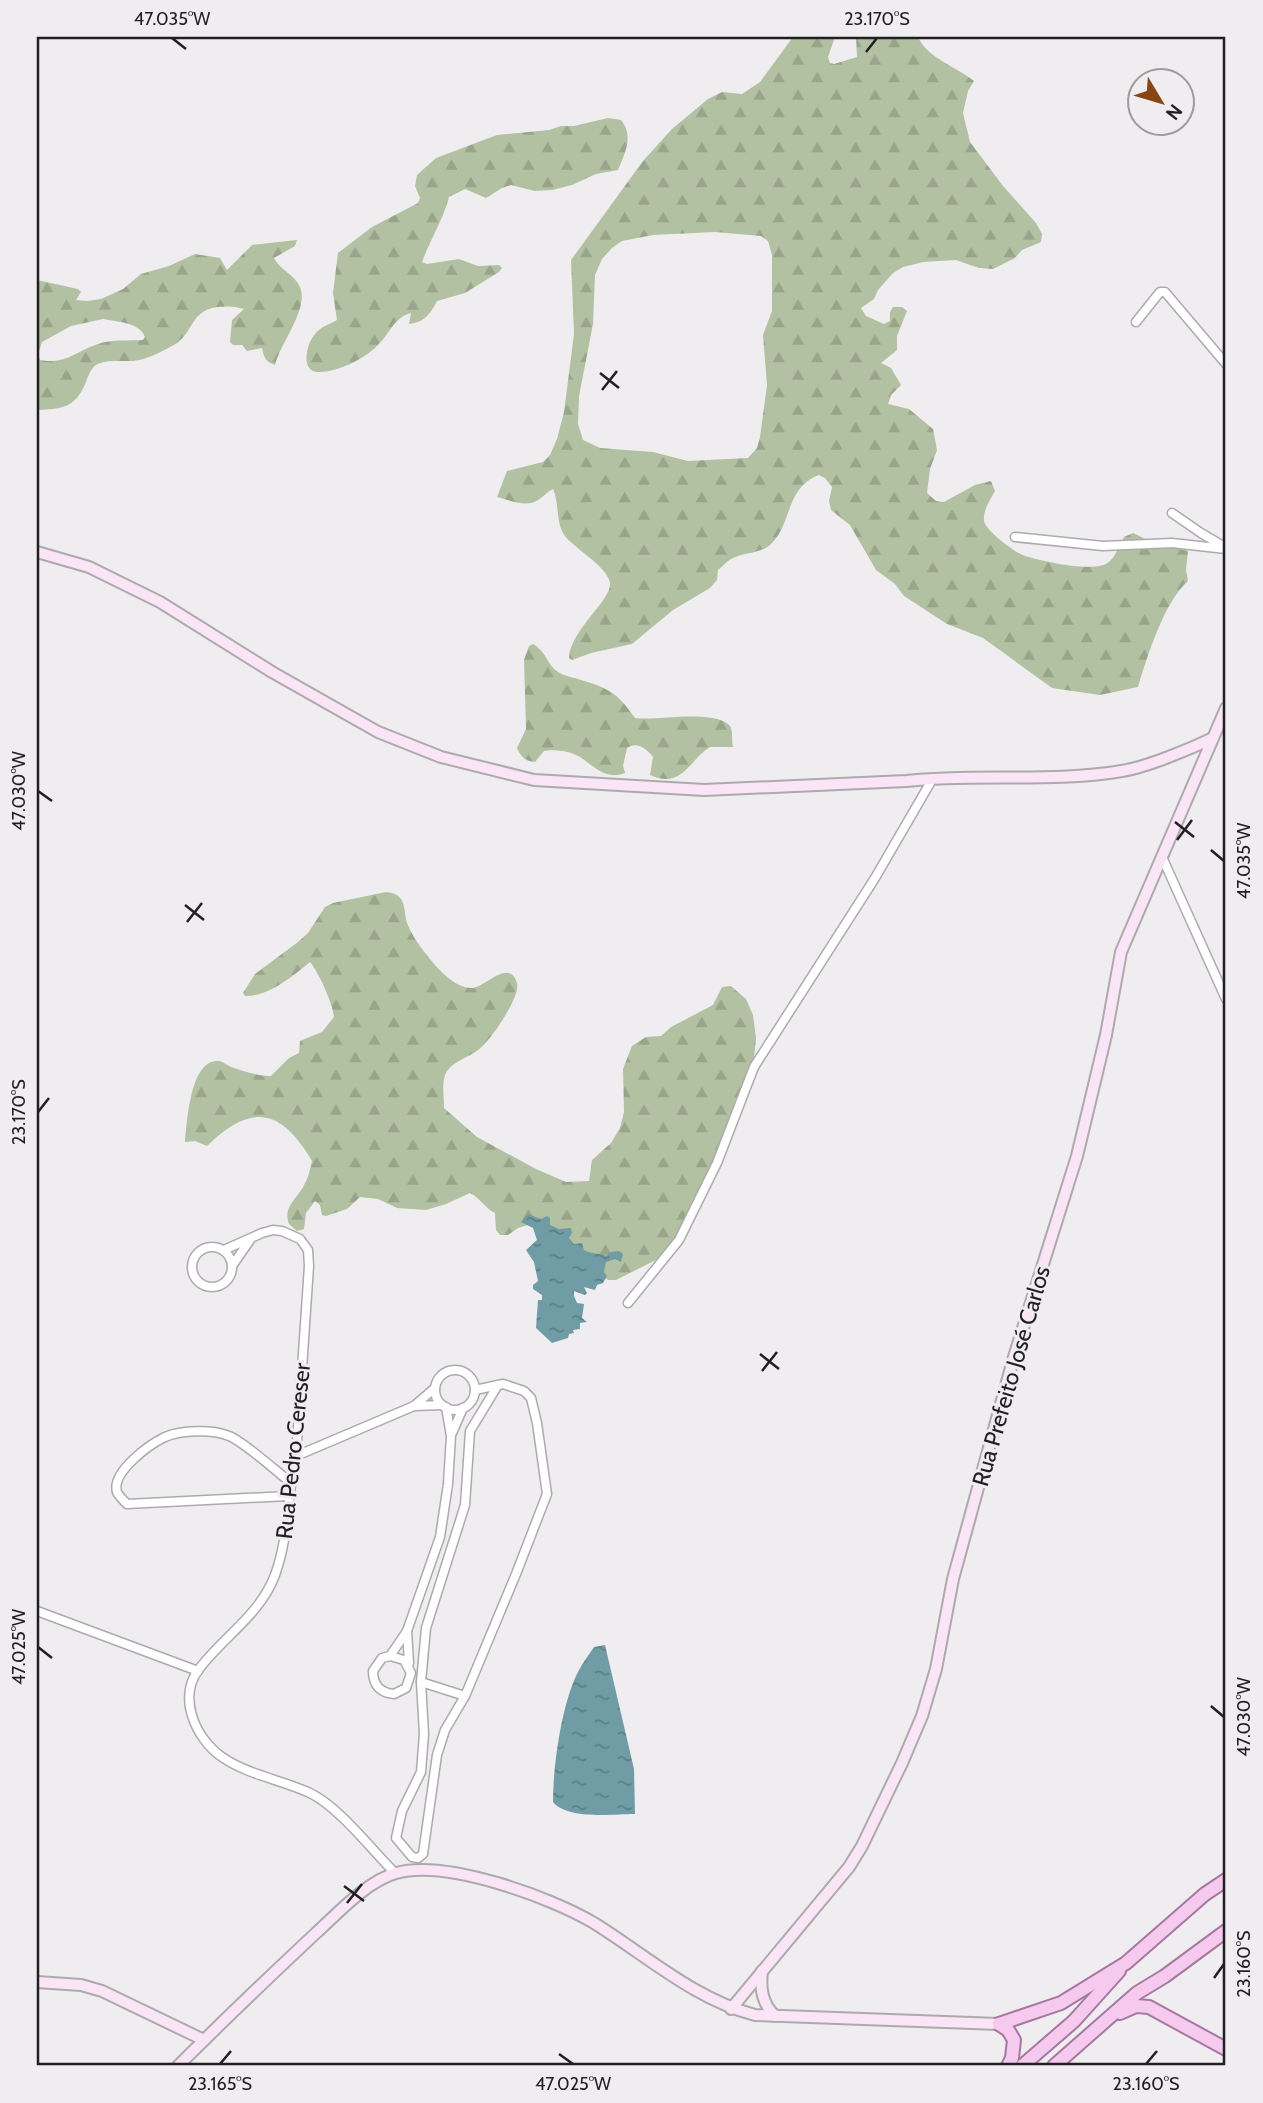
<svg xmlns="http://www.w3.org/2000/svg" width="1263" height="2103" font-family="Cabin,sans-serif">
<defs>
<pattern id="forest-firs" width="22" height="20" patternUnits="userSpaceOnUse" patternTransform="scale(1.75)"><rect width="22" height="20" fill="#b2c1a1"/><path d="M5 1l3.5 6h-7zM16 11l3.5 6h-7z" fill="#99a58a"/></pattern>
<pattern id="water-ripples" width="26" height="14" patternUnits="userSpaceOnUse" patternTransform="scale(1.75)"><rect width="26" height="14" fill="#6f9ca5"/><path d="M2 4q2-2 4 0t4 0M15 11q2-2 4 0t4 0" fill="none" stroke="#5b7f86"/></pattern>
</defs>
<rect width="100%" height="100%" fill="#efedf0"/>
<g fill="url(#forest-firs)" fill-rule="evenodd">
<path d="M 793,37 L 835,37 L 828,57 L 830,63 L 834,64 L 857,57 L 856,37 L 918,37 C 927,58 957,67 974,81 L 968,91 L 963,113 L 970,142 L 1003,186 L 1036,223 L 1042,234 L 1041,242 L 1022,250 L 1015,258 L 993,269 L 979,268 L 956,260 L 923,262 L 903,267 L 893,273 L 878,290 L 874,299 L 861,308 L 866,316 L 884,324 L 890,321 L 890,312 L 893,307 L 902,307 L 907,311 L 897,336 L 897,350 L 881,363 L 891,368 L 901,385 L 891,395 L 888,404 L 909,409 L 933,429 L 937,450 L 930,469 L 927,493 L 936,501 L 944,502 L 975,485 L 991,481 L 995,491 C 990,500 983,510 984,521 C 985,530 1015,553 1025,556 C 1042,561 1089,572 1106,564 C 1115,559 1119,546 1124,537 L 1133,533 L 1156,544 L 1188,551 L 1186,570 L 1188,581 C 1164,602 1147,657 1138,687 L 1100,695 L 1052,688 L 983,638 L 947,624 L 904,596 L 895,584 L 876,570 L 850,525 L 831,510 L 829,501 L 832,487 L 825,478 L 819,475 C 786,487 792,523 772,543 C 762,554 744,552 731,559 C 726,562 722,567 718,570 L 717,580 L 710,588 L 673,610 L 632,644 L 591,653 L 572,660 L 569,658 C 570,630 612,600 610,583 C 607,566 576,550 565,536 C 555,522 560,505 553,489 C 546,492 545,496 538,500 C 527,508 509,500 497,497 L 507,471 L 543,462 L 550,455 L 557,439 L 564,412 L 574,334 L 571,260 L 643,161 L 672,129 L 708,99 L 722,92 L 742,94 L 760,82 ZM 715,232 L 761,236 L 768,241 L 772,255 L 772,311 L 763,335 L 767,385 L 760,437 L 757,448 L 748,458 L 688,461 L 653,452 L 600,448 L 583,440 L 578,424 L 579,396 L 593,324 L 595,275 L 602,259 L 612,248 L 622,241 L 653,235 Z"/>
<path d="M 608,118 L 621,120 C 634,136 625,153 618,170 L 596,174 L 572,185 L 552,190 L 535,191 L 511,185 L 502,188 L 486,198 L 465,189 L 449,197 C 443,220 430,240 422,262 L 427,264 L 459,259 L 478,266 L 499,265 L 502,268 L 499,272 L 465,293 L 437,301 C 430,314 425,322 409,324 L 411,313 C 393,318 390,334 377,346 C 364,359 338,372 319,372 C 300,373 306,344 315,334 C 320,327 330,324 337,320 L 333,293 L 338,253 L 372,227 L 418,203 L 420,198 L 415,186 L 417,175 L 436,158 L 497,135 L 549,130 L 561,126 L 574,126 Z"/>
<path d="M 297,240 L 295,246 L 274,258 C 280,270 294,274 300,287 C 309,309 281,342 275,365 C 266,362 264,358 262,348 L 247,351 L 242,345 L 233,345 L 230,342 L 232,320 L 244,309 C 235,306 226,306 217,307 C 190,311 194,333 174,345 C 164,350 150,358 139,360 C 126,363 107,358 96,365 C 91,368 89,375 87,379 C 77,407 64,409 37,410 L 37,280 L 78,289 L 81,292 L 76,300 L 87,301 L 101,299 L 123,289 L 141,274 L 169,266 L 195,254 L 220,258 L 227,270 L 252,245 ZM 103,319 C 118,322 139,322 145,337 L 143,340 C 129,341 111,339 98,344 C 76,351 66,365 40,360 L 38,354 L 42,342 L 71,326 Z"/>
<path d="M 533,644 C 547,652 547,665 558,672 C 564,676 572,677 578,679 C 608,688 617,692 635,718 C 657,721 712,709 729,725 C 734,730 731,740 733,747 L 710,747 C 690,759 682,790 650,775 L 653,757 C 647,749 637,741 627,748 L 623,766 L 625,773 C 604,781 594,765 578,756 C 570,751 553,749 544,751 L 535,762 C 525,761 521,757 517,748 L 526,729 L 524,660 L 529,646 Z"/>
<path d="M 386,892 C 407,894 403,908 407,923 C 412,936 421,948 430,959 C 439,970 456,989 473,988 C 485,987 510,958 517,983 C 521,996 490,1042 478,1050 C 468,1058 455,1060 447,1071 C 441,1080 444,1096 444,1108 L 477,1137 L 536,1169 L 566,1182 L 589,1181 L 592,1160 L 611,1143 L 620,1128 L 624,1112 L 623,1069 L 632,1046 L 646,1037 L 661,1036 L 671,1027 L 713,1005 L 722,987 L 731,986 L 746,999 L 753,1015 L 756,1038 L 754,1058 L 735,1101 L 724,1142 L 668,1254 L 616,1280 L 608,1280 L 534,1223 L 518,1228 L 508,1235 L 500,1235 L 496,1230 L 495,1213 C 485,1208 480,1198 470,1193 L 446,1204 L 426,1210 L 397,1208 L 378,1199 L 360,1197 L 347,1209 L 326,1216 L 322,1215 L 320,1205 L 315,1201 L 306,1213 L 304,1229 L 297,1231 L 289,1224 C 282,1206 299,1198 305,1183 C 309,1177 310,1168 312,1161 C 281,1108 251,1103 207,1146 L 195,1141 L 185,1142 C 187,1123 190,1058 219,1061 C 224,1062 228,1066 234,1068 C 246,1072 258,1076 271,1076 L 289,1058 L 299,1053 L 300,1041 L 322,1032 L 334,1017 C 333,1004 319,973 310,962 C 293,976 268,997 245,996 L 243,993 L 255,974 L 298,942 L 308,933 L 325,907 L 333,903 Z"/>
</g>
<g fill="url(#water-ripples)">
<path d="M 528,1214 L 541,1219 L 547,1216 L 550,1218 L 550,1225 L 559,1229 L 571,1228 L 572,1233 L 569,1238 L 574,1244 L 582,1243 L 584,1250 C 592,1255 598,1252 606,1256 L 611,1252 L 619,1251 L 623,1254 L 621,1262 L 615,1259 L 606,1262 L 604,1272 L 607,1276 L 603,1283 L 597,1285 L 595,1290 L 584,1287 L 587,1293 L 585,1295 L 574,1291 L 574,1296 L 577,1303 L 584,1304 L 582,1318 L 587,1322 L 580,1323 L 580,1329 L 573,1330 L 574,1333 L 569,1334 L 568,1338 L 552,1343 L 536,1328 L 538,1300 L 542,1300 L 542,1295 L 533,1289 L 533,1285 L 538,1281 L 534,1262 L 526,1250 L 537,1240 L 533,1228 L 521,1222 Z"/>
<path d="M 605,1645 L 634,1769 L 635,1814 C 613,1814 568,1820 553,1802 C 553,1766 562,1701 579,1670 C 583,1662 589,1655 594,1647 Z"/>
</g>
<g fill="none" stroke-linecap="round" stroke-linejoin="round">
<g stroke="#acaaad" stroke-width="11">
<g id="street">
<path d="M 1136,322 L 1160,292 L 1165,292 L 1226,364"/>
<path d="M 1172,513 L 1201,533 L 1223,546"/>
<path d="M 1015,537 L 1103,546 L 1172,543 L 1226,549"/>
<path d="M 1162,857 L 1226,999"/>
<circle cx="212" cy="1267" r="20"/>
<path d="M 224,1250 L 262,1233 L 273,1230 L 282,1231 L 300,1239 L 308,1250 L 309,1266 L 296,1456 C 287,1495 289,1537 275,1575 C 260,1615 224,1636 199,1669 C 177,1698 196,1739 222,1757 C 248,1775 282,1780 310,1793 C 339,1807 371,1849 395,1873"/>
<path d="M 232,1266 L 250,1240"/>
<path d="M 628,1303 L 679,1240 L 717,1163 L 754,1067 L 875,878 L 933,778"/>
<circle cx="455" cy="1390" r="20"/>
<path d="M 475,1390 L 503,1384 L 524,1391 L 531,1398 L 537,1423 L 547,1494 L 516,1574 L 465,1696 L 445,1730 L 437,1755 L 423,1854 L 418,1858 L 412,1857 L 396,1838 L 402,1811 L 421,1772 L 424,1734 L 421,1682 L 426,1628 L 465,1505 L 470,1431 L 498,1385"/>
<path d="M 414,1406 L 442,1405"/>
<path d="M 452,1433 L 463,1408"/>
<path d="M 296,1456 L 414,1406 L 435,1388"/>
<path d="M 288,1496 L 127,1504 C 124,1501 119,1496 117,1492 C 111,1472 150,1444 165,1437 C 181,1430 213,1429 229,1436 C 243,1441 276,1471 290,1482"/>
<path d="M 37,1611 L 198,1671"/>
<path d="M 407,1631 L 409,1663"/>
<path d="M 390,1656 L 404,1660 L 411,1673 L 406,1688 L 394,1694 C 380,1693 373,1685 373,1671 L 382,1658 L 390,1656 L 407,1631 L 440,1537 L 448,1484 L 451,1436 L 446,1407"/>
<path d="M 421,1682 L 465,1696"/>
</g>
</g>
<g stroke="#acaaad" stroke-width="14">
<g id="secondary">
<path d="M 37,552 L 89,567 L 160,602 L 272,672 L 378,732 L 441,757 L 534,780 L 704,790 L 906,781 C 978,773 1051,783 1122,771 C 1147,767 1190,749 1213,738"/>
<path d="M 762,1971 C 760,1989 762,2003 775,2016"/>
<path d="M 37,1982 L 81,1985 L 102,1991 L 204,2040"/>
<path d="M 731,2009 L 849,1867 L 862,1846 L 902,1763 L 922,1716 L 936,1669 L 953,1579 L 1013,1360 L 1077,1156 L 1106,1035 L 1121,952 L 1226,708"/>
<path d="M 178,2066 C 223,2021 269,1977 316,1933 C 337,1914 367,1881 396,1873 C 446,1859 550,1897 594,1923 C 647,1956 694,1999 755,2015 L 999,2024"/>
</g>
</g>
<g stroke="#a777a0" stroke-width="16">
<g id="primary">
<path d="M 1120,2013 L 1136,2006 L 1149,2007 L 1226,2049"/>
<path d="M 999,2024 L 1061,2003 L 1126,1963 L 1205,1894 L 1226,1880"/>
<path d="M 999,2024 L 1008,2030 L 1014,2040 L 1012,2058 L 1008,2066"/>
<path d="M 1022,2066 L 1074,2021 L 1119,1971"/>
<path d="M 1054,2066 L 1137,1993 L 1165,1976 L 1226,1931"/>
</g>
</g>
<use href="#street" stroke="#fff" stroke-width="8"/>
<use href="#secondary" stroke="#fae5f7" stroke-width="10"/>
<use href="#primary" stroke="#f6caef" stroke-width="12"/>
</g>
<path fill="none" stroke="#201f21" stroke-width="2.5" d="M 172,38 L 186,49M 866,52 L 877,38M 600,373 L 619,388M 602,390 L 617,371M 38,791 L 52,801M 1175,822 L 1194,837M 1177,840 L 1192,820M 1211,850 L 1224,861M 185,905 L 204,920M 187,922 L 202,903M 38,1112 L 49,1098M 760,1354 L 779,1369M 762,1371 L 777,1352M 38,1647 L 52,1658M 1211,1706 L 1224,1717M 344,1886 L 364,1901M 347,1903 L 362,1884M 1214,1978 L 1224,1964M 559,2054 L 573,2064M 220,2064 L 231,2051M 1146,2064 L 1157,2051"/>
<g text-anchor="middle" stroke-width="6" stroke-linejoin="round" paint-order="stroke">
<g font-size="23" fill="#201f21" stroke="#efedf0">
<text transform="translate(1011 1376) rotate(-74)" y="8">Rua Prefeito José Carlos</text>
<text transform="translate(293 1451) rotate(-84)" y="8">Rua Pedro Cereser</text>
</g>
</g>
<rect width="1263" height="2103" fill="none" stroke="#efedf0" stroke-width="77"/>
<g transform="translate(1161 102) rotate(128)"><circle r="33" fill="#efedf0" stroke="#9c9b9d" stroke-width="2"/>
<path d="M0-5L12 26L0 18L-12 26Z" fill="#884711"/>
<text y="-10" font-size="19" font-weight="bold" text-anchor="middle" fill="#201f21">N</text>
</g>
<rect x="38" y="38" width="1186" height="2026" fill="none" stroke="#201f21" stroke-width="2.5"/>
<g font-size="18" text-anchor="middle" fill="#201f21">
<text x="172" y="25">47.035°W</text>
<text x="877" y="25">23.170°S</text>
<text transform="translate(19 791) rotate(-90)" y="6">47.030°W</text>
<text transform="translate(1244 861) rotate(-90)" y="6">47.035°W</text>
<text transform="translate(19 1112) rotate(-90)" y="6">23.170°S</text>
<text transform="translate(19 1647) rotate(-90)" y="6">47.025°W</text>
<text transform="translate(1244 1717) rotate(-90)" y="6">47.030°W</text>
<text transform="translate(1244 1964) rotate(-90)" y="6">23.160°S</text>
<text x="220" y="2090">23.165°S</text>
<text x="573" y="2090">47.025°W</text>
<text x="1146" y="2090">23.160°S</text>
</g>
</svg>
